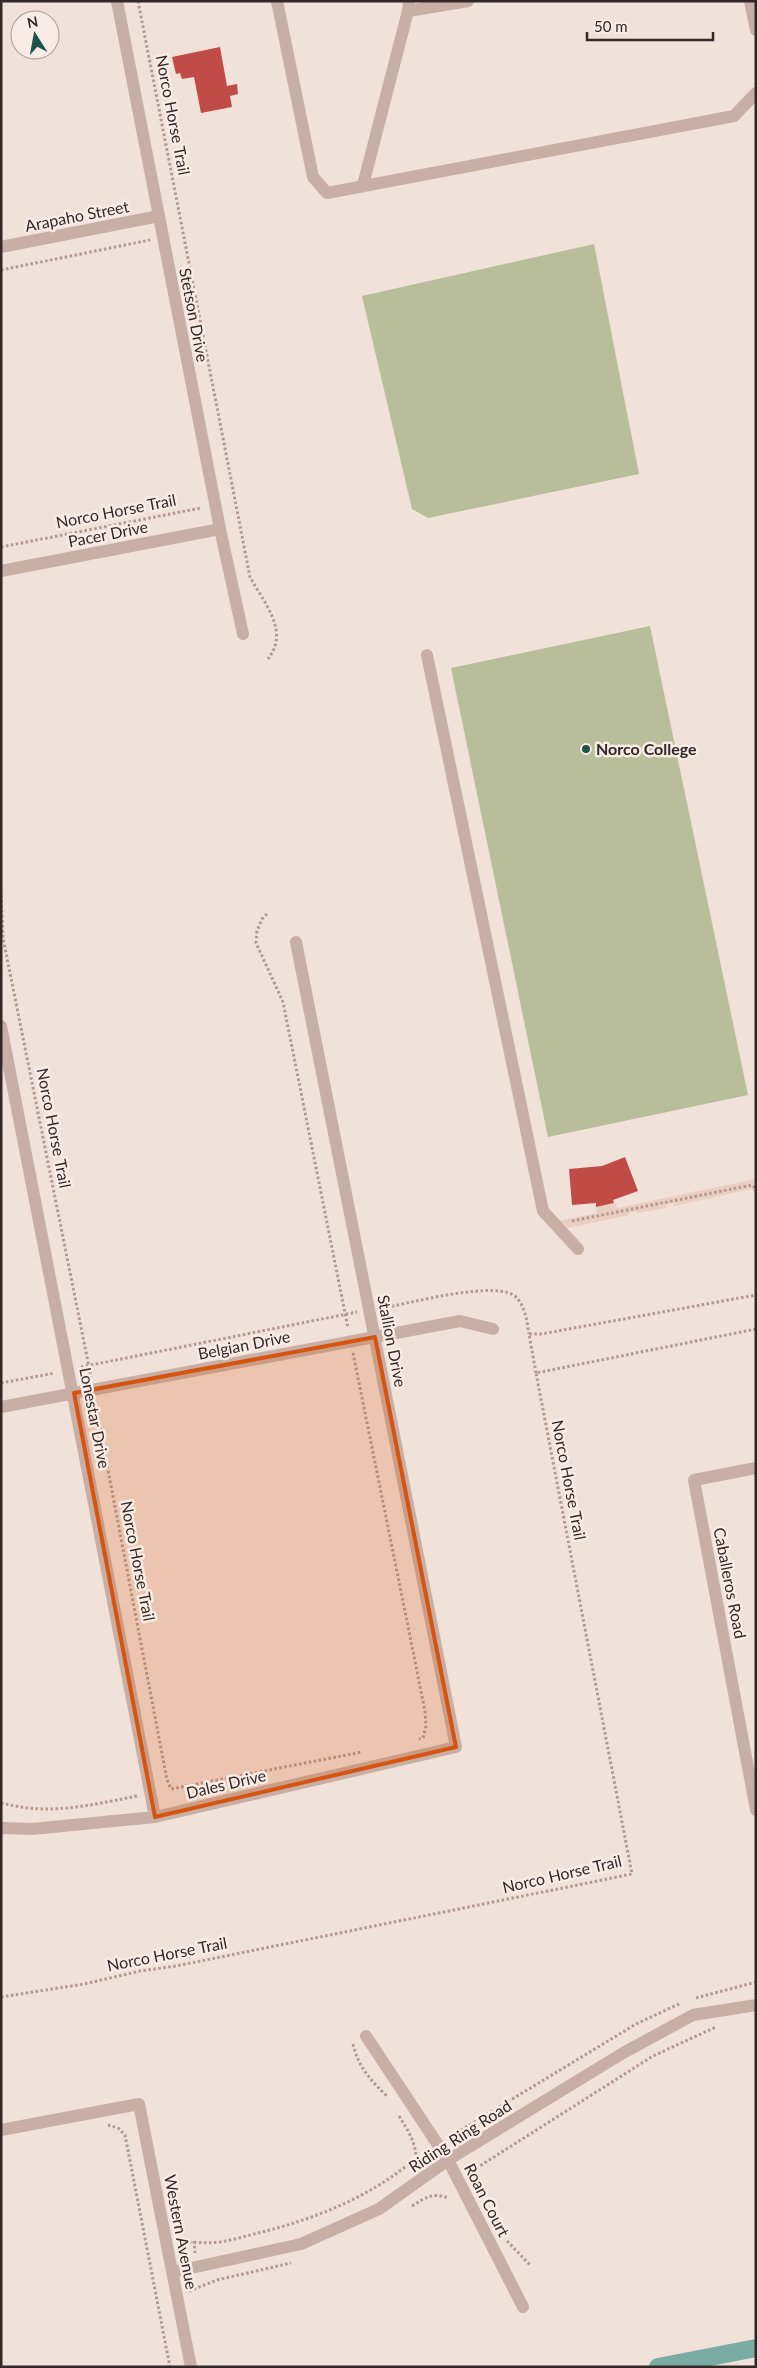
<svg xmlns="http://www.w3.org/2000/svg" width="757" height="2368" font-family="Lato,sans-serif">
<rect width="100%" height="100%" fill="#f0e1d9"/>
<g fill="#b9be9a">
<path d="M 594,244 L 639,474 L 428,518 L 412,509 L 362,296 Z"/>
<path d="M 650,626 L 748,1095 L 548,1137 L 451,668 Z"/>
</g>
<path fill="#e8cfc1" d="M 756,1179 L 756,1194 L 751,1189 L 674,1206 L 674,1203 L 666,1205 L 666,1208 L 637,1213 L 636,1211 L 629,1213 L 629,1215 L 568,1228 L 560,1221 L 597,1213 L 596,1207 L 616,1203 L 617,1208 Z"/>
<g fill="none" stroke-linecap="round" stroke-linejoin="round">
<path stroke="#7aaca4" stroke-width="18" d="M 658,2367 L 756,2348"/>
</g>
<g fill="#c14c47">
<path d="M 220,47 L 227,86 L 237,84 L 238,94 L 230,96 L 232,107 L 201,113 L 194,77 L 182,79 L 180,73 L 176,74 L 172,57 Z"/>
<path d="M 625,1157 L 638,1191 L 613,1200 L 614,1203 L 596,1207 L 596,1203 L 572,1205 L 569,1169 L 602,1166 Z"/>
</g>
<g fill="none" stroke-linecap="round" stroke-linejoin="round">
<g stroke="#b39890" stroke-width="3" stroke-dasharray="2.5 2.5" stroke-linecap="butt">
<path d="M 138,1 L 250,577 C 264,603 290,631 268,659"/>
<path d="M 1,270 L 150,240"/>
<path d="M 1,547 L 201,508"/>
<path d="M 1,895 L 3,938 L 91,1377"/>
<path d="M 267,914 L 262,919 L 257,931 L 256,943 L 283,1002 L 348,1328"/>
<path d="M 572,1221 L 752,1185 L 756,1189"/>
<path d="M 382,1308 C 408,1304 500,1278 517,1298 C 526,1309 527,1322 529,1334"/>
<path d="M 353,1353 L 425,1711 L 426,1726 L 423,1738 L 419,1739"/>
<path d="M 81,1367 L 357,1312"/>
<path d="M 536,1373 L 529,1334 L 541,1334 L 756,1295"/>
<path d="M 1,1383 L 55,1373"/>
<path d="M 95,1402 L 167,1780 L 171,1789 L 362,1752"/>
<path d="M 1,1803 C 10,1805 19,1807 28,1808 C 64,1812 101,1803 137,1796"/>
<path d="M 1,1997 L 84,1984 L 140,1971 L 176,1966 L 632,1874 L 536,1373 L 756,1329"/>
<path d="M 696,1998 L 756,1982"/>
<path d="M 353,2044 C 358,2066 370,2080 387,2096"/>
<path d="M 108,2125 L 118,2128 L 125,2135 L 170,2367"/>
<path d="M 448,2138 L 636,2024 L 681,2003"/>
<path d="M 472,2177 L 475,2169 L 653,2056 L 716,2027"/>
<path d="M 412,2206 C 425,2198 433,2192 448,2198"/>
<path d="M 194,2241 L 195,2253"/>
<path d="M 507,2241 L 531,2266"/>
<path d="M 179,2243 C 193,2241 206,2244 220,2242 C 233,2240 246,2236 258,2233 C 315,2219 371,2197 416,2158 C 416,2142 407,2129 399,2116"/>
<path d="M 189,2291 L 217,2280 L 291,2263"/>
</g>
<g stroke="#c7afa6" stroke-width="12">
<path d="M 117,1 L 220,529 L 243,634"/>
<path d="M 277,1 L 313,177 L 327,193 L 734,116 L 756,93"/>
<path d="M 409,1 L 408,11 L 468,1"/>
<path d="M 750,1 L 756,30"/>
<path d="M 363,185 L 408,11"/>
<path d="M 1,247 L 159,216"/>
<path d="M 1,571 L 220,529"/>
<path d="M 427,655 L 543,1211 L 578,1249"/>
<path d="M 1,1026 L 155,1817"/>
<path d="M 1,1407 L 460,1321 L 493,1329"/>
<path d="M 756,1468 L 694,1480 L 756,1810"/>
<path d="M 1,1828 L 32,1829 L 155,1817 L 456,1747 L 296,942"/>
<path d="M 366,2036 L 448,2160 L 523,2307"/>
<path d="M 1,2130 L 139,2104 L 191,2367"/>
<path d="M 173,2272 L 301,2244 L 379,2209 L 448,2160 L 623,2053 L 693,2015 L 756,2005"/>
</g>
</g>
<path fill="#d6540f" fill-opacity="0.2" stroke="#d6540f" stroke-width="4" stroke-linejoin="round" d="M 375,1337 L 456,1747 L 155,1817 L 74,1393 Z"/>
<circle fill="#1e534c" stroke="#f8ece5" stroke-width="2" cx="586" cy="749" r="5"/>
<g text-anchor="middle" stroke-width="5" stroke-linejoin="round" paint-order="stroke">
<g font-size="16" fill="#342827" stroke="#f8ece5">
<text transform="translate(173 115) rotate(79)" y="6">Norco Horse Trail</text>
<text transform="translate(77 216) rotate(-11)" y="6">Arapaho Street</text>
<text transform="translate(194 315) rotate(79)" y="6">Stetson Drive</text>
<text transform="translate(116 511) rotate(-11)" y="6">Norco Horse Trail</text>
<text transform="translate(108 534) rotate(-11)" y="6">Pacer Drive</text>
<text transform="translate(54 1128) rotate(79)" y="6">Norco Horse Trail</text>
<text transform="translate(392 1341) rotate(79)" y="6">Stallion Drive</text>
<text transform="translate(244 1345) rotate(-11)" y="6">Belgian Drive</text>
<text transform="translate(95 1418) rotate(79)" y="6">Lonestar Drive</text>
<text transform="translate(569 1480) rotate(79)" y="6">Norco Horse Trail</text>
<text transform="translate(138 1561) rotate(79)" y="6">Norco Horse Trail</text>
<text transform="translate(730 1583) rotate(79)" y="6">Caballeros Road</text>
<text transform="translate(226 1784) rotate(-13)" y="6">Dales Drive</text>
<text transform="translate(562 1874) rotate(-13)" y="6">Norco Horse Trail</text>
<text transform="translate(167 1954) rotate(-11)" y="6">Norco Horse Trail</text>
<text transform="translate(460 2136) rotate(-33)" y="6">Riding Ring Road</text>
<text transform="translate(487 2200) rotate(63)" y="6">Roan Court</text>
<text transform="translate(181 2232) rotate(79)" y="6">Western Avenue</text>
</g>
<g font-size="16" font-weight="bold" fill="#342827" stroke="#f8ece5" text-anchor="start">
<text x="596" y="755">Norco College</text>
</g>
</g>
<rect width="757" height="2368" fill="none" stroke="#342827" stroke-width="5"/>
<g transform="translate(35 35) rotate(349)"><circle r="24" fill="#f8ece5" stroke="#aa9e99"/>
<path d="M0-4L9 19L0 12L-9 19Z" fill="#1e534c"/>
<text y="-8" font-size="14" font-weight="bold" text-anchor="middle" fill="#342827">N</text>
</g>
<path d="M587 32v8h126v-8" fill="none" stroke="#342827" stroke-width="2.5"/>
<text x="594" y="32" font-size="15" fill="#342827" stroke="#f8ece5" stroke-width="4" paint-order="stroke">50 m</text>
</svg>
